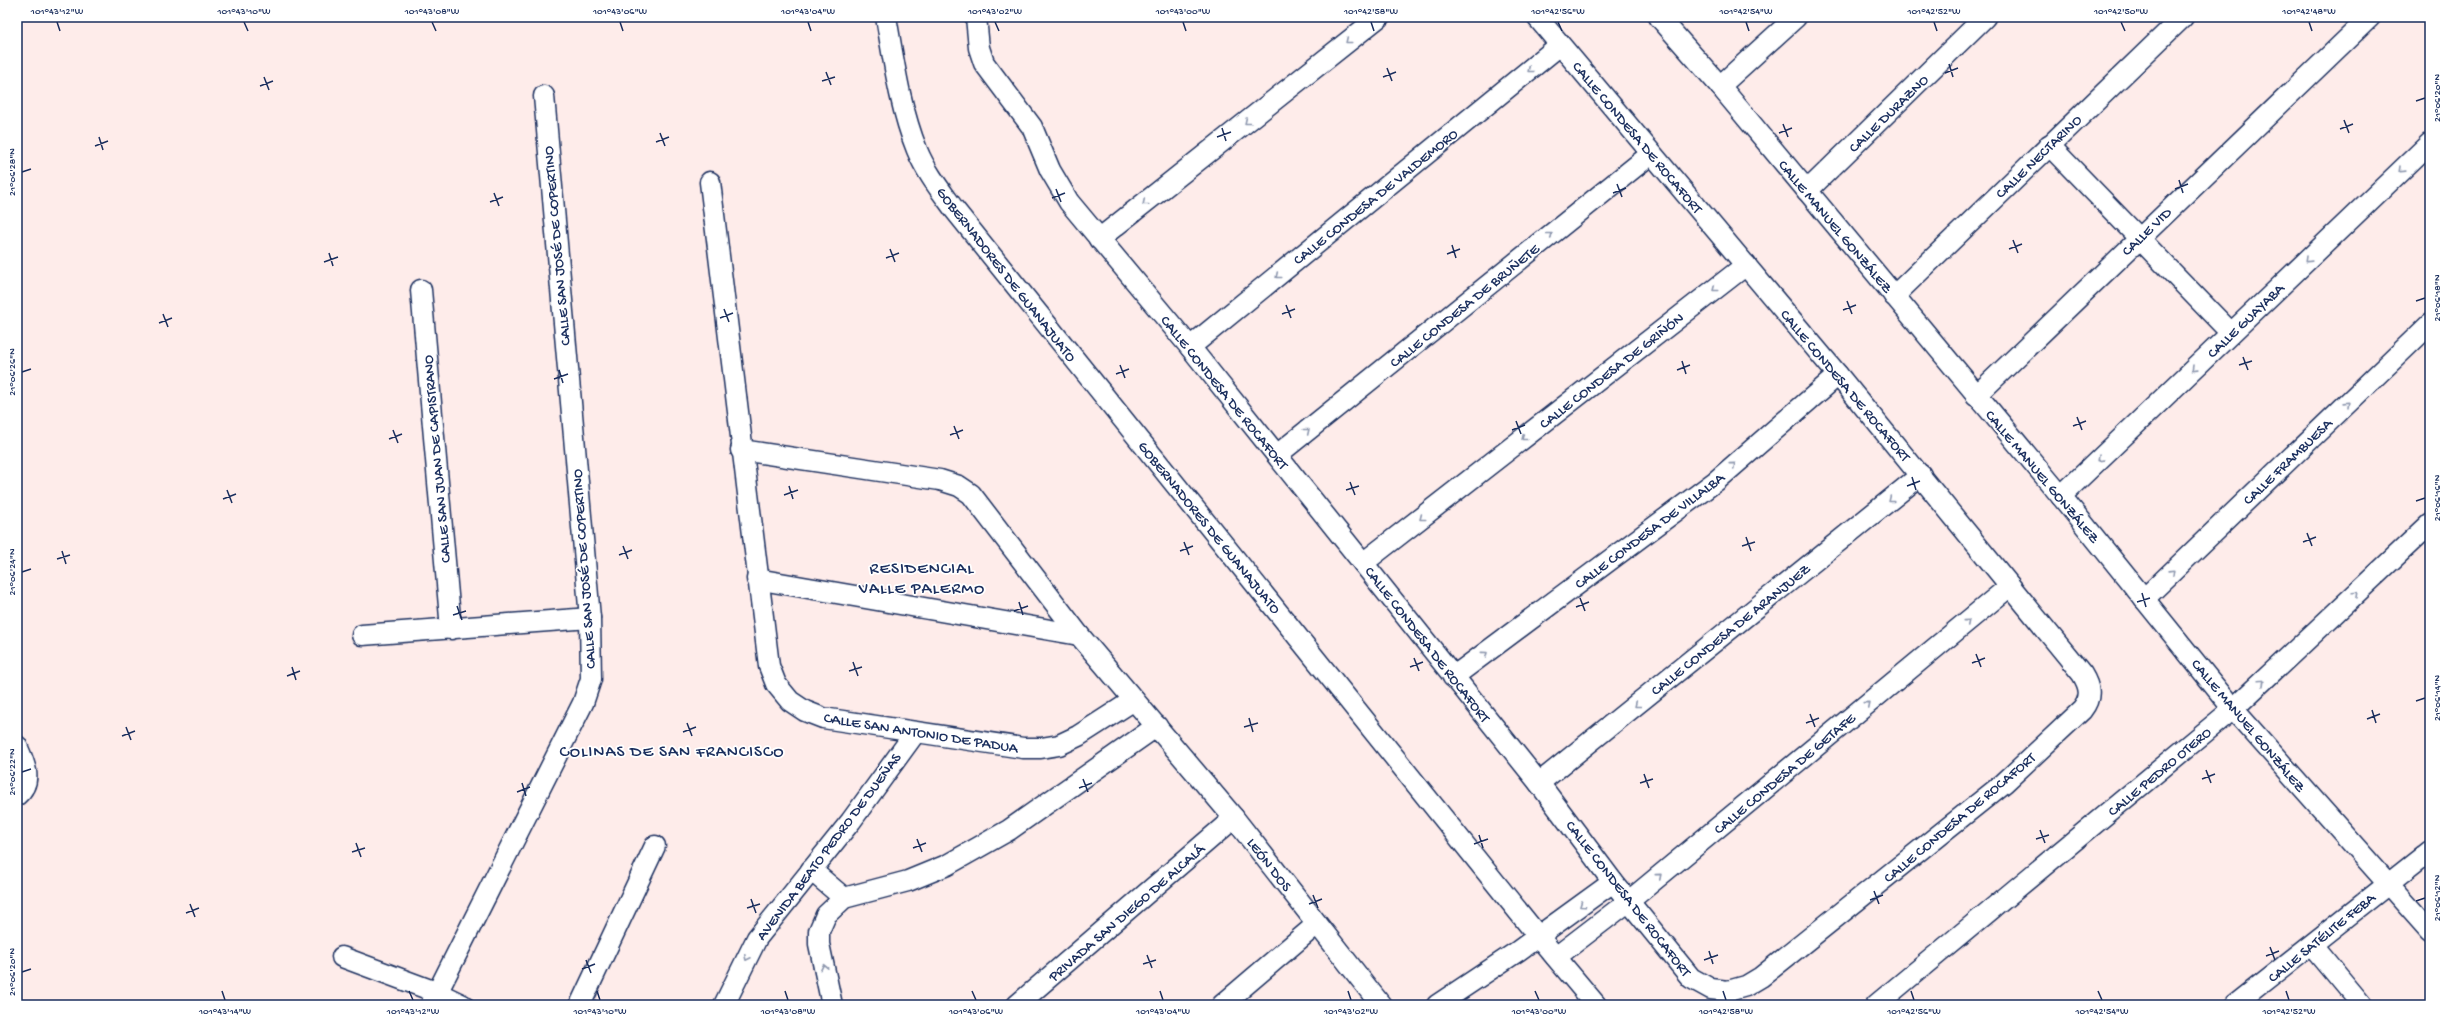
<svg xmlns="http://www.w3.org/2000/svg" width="2447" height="1022" font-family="'Gochi Hand',sans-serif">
<rect width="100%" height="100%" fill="#feecea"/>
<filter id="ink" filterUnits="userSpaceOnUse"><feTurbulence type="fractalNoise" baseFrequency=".025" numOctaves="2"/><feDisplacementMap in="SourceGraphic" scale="8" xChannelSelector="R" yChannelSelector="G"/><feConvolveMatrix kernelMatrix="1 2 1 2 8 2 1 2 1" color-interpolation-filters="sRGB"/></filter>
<g filter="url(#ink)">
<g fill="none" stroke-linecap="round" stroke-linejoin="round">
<g stroke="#1b2f5e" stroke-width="23">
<g id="minor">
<path d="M 886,17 C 894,62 900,108 917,150 C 926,172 941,191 954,209 L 1538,936 L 1596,1005"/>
<path d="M 976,17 L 979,48 L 984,63 L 1032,127 L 1050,170 L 1069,202 L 1190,347 L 1363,563 L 1539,783 L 1613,882 L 1691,978 L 1711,989 L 1728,991 L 1746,986 L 1761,977 L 2004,783 L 2082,710 C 2092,697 2090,687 2082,674 L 1838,375 L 1537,17"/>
<path d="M 1659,17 L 1720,86 L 2061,496 L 2233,709 L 2430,931"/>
<path d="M 1720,86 L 1796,17"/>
<path d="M 2049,145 L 2231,333"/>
<path d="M 710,182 L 769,666 L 776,684 L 790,701 L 805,711 L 823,718 L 1023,748 L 1041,748 L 1059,745 L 1078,736 L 1134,700"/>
<path d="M 1807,191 L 1985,17"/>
<path d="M 1099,239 L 1379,17"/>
<path d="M 421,290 L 451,629"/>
<path d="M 1894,296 L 2183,17"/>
<path d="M 1190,347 L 1560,45"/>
<path d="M 1976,396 L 2370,17"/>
<path d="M 741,450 L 940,480 L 959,486 L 971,494 L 1079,635 L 1234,818 L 1381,1005"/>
<path d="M 1277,455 L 1651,154"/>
<path d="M 2061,496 L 2430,143"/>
<path d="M 1363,563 L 1746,265"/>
<path d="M 757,579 L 1079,635"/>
<path d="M 2144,599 L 2430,324"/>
<path d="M 362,635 L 590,618"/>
<path d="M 1453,677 L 1716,481 L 1838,375"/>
<path d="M 17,746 C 24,762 34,781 17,795"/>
<path d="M 1539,783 L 1921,475"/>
<path d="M 811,870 L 844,898"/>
<path d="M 2312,945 L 2362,1005"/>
<path d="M 342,957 L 436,992 L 463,1005"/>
<path d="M 1556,957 L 1629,901 L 2010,586"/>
<path d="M 431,1005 L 583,703 L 591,679 L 590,618 L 544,96"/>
<path d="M 580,1005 L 655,846"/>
<path d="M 724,1005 L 757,938 L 851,821 L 915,733"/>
<path d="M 832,1005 L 819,944 L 819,931 L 826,915 L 844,898 L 908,881 L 947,865 L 979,847 L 1009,830 L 1157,726"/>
<path d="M 1017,1005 L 1234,818"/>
<path d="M 1222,1005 L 1317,924"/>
<path d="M 1437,1005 L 1518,951 L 1613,882"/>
<path d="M 1876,1005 L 2233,709 L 2430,524"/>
<path d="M 2235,1005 L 2430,851"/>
</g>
</g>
<use href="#minor" stroke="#fff" stroke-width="20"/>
</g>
<defs><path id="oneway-chevron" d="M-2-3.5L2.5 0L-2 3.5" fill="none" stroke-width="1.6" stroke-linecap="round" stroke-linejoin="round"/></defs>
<g stroke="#8d97ae">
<use href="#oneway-chevron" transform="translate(1348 41) rotate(141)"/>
<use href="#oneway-chevron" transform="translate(1530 70) rotate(141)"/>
<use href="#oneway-chevron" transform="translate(1247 122) rotate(141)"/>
<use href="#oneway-chevron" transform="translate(2402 170) rotate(136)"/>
<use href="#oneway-chevron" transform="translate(1145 203) rotate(141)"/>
<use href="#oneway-chevron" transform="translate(1550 235) rotate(-39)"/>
<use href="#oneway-chevron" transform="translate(2308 260) rotate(136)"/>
<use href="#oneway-chevron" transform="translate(1278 276) rotate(141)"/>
<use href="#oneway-chevron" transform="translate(1715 289) rotate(142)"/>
<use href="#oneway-chevron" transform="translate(2194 369) rotate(136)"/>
<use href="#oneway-chevron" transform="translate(2347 404) rotate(-44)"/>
<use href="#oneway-chevron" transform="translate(1307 431) rotate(-39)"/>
<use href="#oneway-chevron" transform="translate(1524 438) rotate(142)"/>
<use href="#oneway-chevron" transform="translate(2100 459) rotate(136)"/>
<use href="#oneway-chevron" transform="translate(1733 465) rotate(-41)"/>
<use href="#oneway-chevron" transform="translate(1891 500) rotate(141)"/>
<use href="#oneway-chevron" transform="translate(1422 518) rotate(142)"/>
<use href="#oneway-chevron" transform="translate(2172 572) rotate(-44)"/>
<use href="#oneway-chevron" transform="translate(2356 594) rotate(-43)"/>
<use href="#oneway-chevron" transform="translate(1967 622) rotate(-40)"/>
<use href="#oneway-chevron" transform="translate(1485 654) rotate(-37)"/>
<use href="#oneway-chevron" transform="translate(2262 682) rotate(-43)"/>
<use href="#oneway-chevron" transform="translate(1867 704) rotate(-40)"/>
<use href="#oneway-chevron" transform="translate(1637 705) rotate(141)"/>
<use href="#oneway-chevron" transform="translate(1659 876) rotate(-40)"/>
<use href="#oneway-chevron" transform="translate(1582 905) rotate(145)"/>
<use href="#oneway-chevron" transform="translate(747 958) rotate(116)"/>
<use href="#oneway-chevron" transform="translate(824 967) rotate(-102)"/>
</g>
</g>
<path fill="none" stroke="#1b2f5e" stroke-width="1.5" d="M 57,22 L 60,31M 244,22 L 248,31M 432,22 L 436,31M 620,22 L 623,31M 808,22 L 811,31M 995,22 L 999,31M 1183,22 L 1186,31M 1371,22 L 1374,31M 1558,22 L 1562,31M 1746,22 L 1749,31M 1934,22 L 1937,31M 2121,22 L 2125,31M 2309,22 L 2312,31M 1949,64 L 1953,77M 1387,68 L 1392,81M 826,72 L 831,85M 1945,73 L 1958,68M 264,77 L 269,90M 1383,77 L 1396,72M 822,81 L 835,77M 260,86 L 273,81M 2416,101 L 2425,98M 2344,120 L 2349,133M 1783,124 L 1788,137M 1222,128 L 1226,141M 2340,129 L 2353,124M 660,133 L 665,146M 1779,133 L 1792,128M 99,137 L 103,150M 1217,137 L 1231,132M 656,142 L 669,137M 95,146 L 108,141M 22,172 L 31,169M 2179,180 L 2183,193M 1617,184 L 1622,197M 1056,189 L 1061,202M 2175,189 L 2188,184M 494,193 L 499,206M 1613,193 L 1626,188M 1052,198 L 1065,193M 490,202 L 503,197M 2013,240 L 2018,253M 1452,245 L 1456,258M 890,249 L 895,262M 2009,249 L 2022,244M 329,253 L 333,266M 1447,254 L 1460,249M 886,258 L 899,253M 324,262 L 338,257M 1847,301 L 1852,314M 2416,301 L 2425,298M 1286,305 L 1291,318M 724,309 L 729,322M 1843,310 L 1856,305M 163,314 L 168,327M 1282,314 L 1295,309M 720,318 L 733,313M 159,323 L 172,318M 2243,357 L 2248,370M 1682,361 L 1686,374M 1120,365 L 1125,378M 2239,365 L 2252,361M 559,370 L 563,383M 1677,370 L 1690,365M 22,372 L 31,369M 1116,374 L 1129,369M 554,379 L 568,374M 2077,417 L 2082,430M 1516,421 L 1521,434M 954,426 L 959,439M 2073,426 L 2086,421M 393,430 L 398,443M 1512,430 L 1525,425M 950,435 L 963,430M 389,439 L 402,434M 1912,477 L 1916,490M 1350,482 L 1355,495M 789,486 L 793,499M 1907,486 L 1920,481M 227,490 L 232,503M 1346,490 L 1359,486M 784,495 L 798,490M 223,499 L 236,494M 2416,501 L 2425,498M 2307,533 L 2312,546M 1746,537 L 1751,551M 1184,542 L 1189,555M 2303,542 L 2316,537M 623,546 L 628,559M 1742,546 L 1755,542M 62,551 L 66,564M 1180,551 L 1193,546M 619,555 L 632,550M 57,559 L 70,555M 22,572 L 31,569M 2142,593 L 2146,607M 1580,598 L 1585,611M 1019,602 L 1023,615M 2137,602 L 2150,598M 457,606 L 462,620M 1576,607 L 1589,602M 1014,611 L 1028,606M 453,615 L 466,611M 1976,654 L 1981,667M 1414,658 L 1419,671M 853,662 L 858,676M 1972,663 L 1985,658M 292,667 L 296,680M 1410,667 L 1423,662M 849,671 L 862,667M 287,676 L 300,671M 2416,701 L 2425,698M 2372,710 L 2376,723M 1810,714 L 1815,727M 1249,718 L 1253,732M 2367,719 L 2380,714M 687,723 L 692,736M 1806,723 L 1819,718M 126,727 L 131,740M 1244,727 L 1258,723M 683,732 L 696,727M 122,736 L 135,731M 2206,770 L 2211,783M 22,772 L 31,769M 1644,774 L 1649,788M 1083,779 L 1088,792M 2202,779 L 2215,774M 522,783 L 526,796M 1640,783 L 1653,779M 1079,788 L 1092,783M 517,792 L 530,787M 2040,830 L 2045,843M 1479,835 L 1483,848M 917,839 L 922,852M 2036,839 L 2049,835M 356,843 L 361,857M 1474,844 L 1488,839M 913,848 L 926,843M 352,852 L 365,848M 1874,891 L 1879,904M 1313,895 L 1318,908M 751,899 L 756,913M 1870,900 L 1883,895M 2416,901 L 2425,898M 190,904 L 195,917M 1309,904 L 1322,899M 747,908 L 760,904M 186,913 L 199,908M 2270,947 L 2275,960M 1709,951 L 1713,964M 1147,955 L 1152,968M 2266,956 L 2279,951M 586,960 L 591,973M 1704,960 L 1718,955M 1143,964 L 1156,960M 582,969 L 595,964M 22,972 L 31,969M 222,991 L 225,1000M 409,991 L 413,1000M 597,991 L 600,1000M 785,991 L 788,1000M 972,991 L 976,1000M 1160,991 L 1163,1000M 1348,991 L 1351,1000M 1535,991 L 1539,1000M 1723,991 L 1726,1000M 1911,991 L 1914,1000M 2098,991 L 2102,1000M 2286,991 L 2289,1000"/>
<g text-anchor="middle" stroke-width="3.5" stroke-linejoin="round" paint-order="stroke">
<g font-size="15" fill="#1b2f5e" stroke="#fff">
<text transform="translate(1888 113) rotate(-44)" y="5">CALLE DURAZNO</text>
<text transform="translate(1638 137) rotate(50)" y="5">CALLE CONDESA DE ROCAFORT</text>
<text transform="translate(2038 156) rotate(-44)" y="5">CALLE NECTARINO</text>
<text transform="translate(1375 196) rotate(-39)" y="5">CALLE CONDESA DE VALDEMORO</text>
<text transform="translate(1836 226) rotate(50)" y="5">CALLE MANUEL GONZÁLEZ</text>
<text transform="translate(2146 231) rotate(-44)" y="5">CALLE VID</text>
<text transform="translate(556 246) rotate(-95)" y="5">CALLE SAN JOSÉ DE COPERTINO</text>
<text transform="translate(1007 274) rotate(52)" y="5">GOBERNADORES DE GUANAJUATO</text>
<text transform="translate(1464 305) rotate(-39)" y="5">CALLE CONDESA DE BRUÑETE</text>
<text transform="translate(2245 320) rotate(-44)" y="5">CALLE GUAYABA</text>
<text transform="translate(1611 370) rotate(-38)" y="5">CALLE CONDESA DE GRIÑÓN</text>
<text transform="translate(1846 385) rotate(50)" y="5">CALLE CONDESA DE ROCAFORT</text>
<text transform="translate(1225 392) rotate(51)" y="5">CALLE CONDESA DE ROCAFORT</text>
<text transform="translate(436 459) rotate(-95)" y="5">CALLE SAN JUAN DE CAPISTRANO</text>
<text transform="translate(2287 461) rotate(-44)" y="5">CALLE FRAMBUESA</text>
<text transform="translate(2043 476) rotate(50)" y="5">CALLE MANUEL GONZÁLEZ</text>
<text transform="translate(1210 527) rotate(51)" y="5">GOBERNADORES DE GUANAJUATO</text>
<text transform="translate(1649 530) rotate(-37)" y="5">CALLE CONDESA DE VILLALBA</text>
<text transform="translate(583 569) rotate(-94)" y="5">CALLE SAN JOSÉ DE COPERTINO</text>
<text transform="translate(1730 629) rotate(-39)" y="5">CALLE CONDESA DE ARANJUEZ</text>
<text transform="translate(1428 644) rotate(52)" y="5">CALLE CONDESA DE ROCAFORT</text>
<text transform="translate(2249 725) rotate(50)" y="5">CALLE MANUEL GONZÁLEZ</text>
<text transform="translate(921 732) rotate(9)" y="5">CALLE SAN ANTONIO DE PADUA</text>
<text transform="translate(2159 771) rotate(-40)" y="5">CALLE PEDRO OTERO</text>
<text transform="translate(1784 773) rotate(-40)" y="5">CALLE CONDESA DE GETAFE</text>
<text transform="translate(1959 817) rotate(-40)" y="5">CALLE CONDESA DE ROCAFORT</text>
<text transform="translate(828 846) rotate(-53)" y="5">AVENIDA BEATO PEDRO DE DUEÑAS</text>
<text transform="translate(1270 864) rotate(52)" y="5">LEÓN DOS</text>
<text transform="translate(1629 898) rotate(52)" y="5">CALLE CONDESA DE ROCAFORT</text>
<text transform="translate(1126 912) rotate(-41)" y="5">PRIVADA SAN DIEGO DE ALCALÁ</text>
<text transform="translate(2321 937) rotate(-39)" y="5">CALLE SATÉLITE FEBA</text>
</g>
<g font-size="17" letter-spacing="1" fill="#1b2f5e" stroke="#fff">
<text x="922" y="573">RESIDENCIAL<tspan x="922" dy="20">VALLE PALERMO</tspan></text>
<text x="672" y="756">COLINAS DE SAN FRANCISCO</text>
</g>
</g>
<rect width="2447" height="1022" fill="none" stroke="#fff" stroke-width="44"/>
<rect x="22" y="22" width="2403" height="978" fill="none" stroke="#1b2f5e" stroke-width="1.5"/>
<g font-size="10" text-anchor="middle" fill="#1b2f5e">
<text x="57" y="14">101°43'12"W</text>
<text x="244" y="14">101°43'10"W</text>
<text x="432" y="14">101°43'08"W</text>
<text x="620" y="14">101°43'06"W</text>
<text x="808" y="14">101°43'04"W</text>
<text x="995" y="14">101°43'02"W</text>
<text x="1183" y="14">101°43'00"W</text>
<text x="1371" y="14">101°42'58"W</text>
<text x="1558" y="14">101°42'56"W</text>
<text x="1746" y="14">101°42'54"W</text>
<text x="1934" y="14">101°42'52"W</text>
<text x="2121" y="14">101°42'50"W</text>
<text x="2309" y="14">101°42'48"W</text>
<text transform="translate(2436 98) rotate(-90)" y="4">21°06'20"N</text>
<text transform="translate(11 172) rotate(-90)" y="4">21°06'28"N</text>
<text transform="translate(2436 298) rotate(-90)" y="4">21°06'18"N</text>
<text transform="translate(11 372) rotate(-90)" y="4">21°06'26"N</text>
<text transform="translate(2436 498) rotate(-90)" y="4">21°06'16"N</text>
<text transform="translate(11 572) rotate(-90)" y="4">21°06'24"N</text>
<text transform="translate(2436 698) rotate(-90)" y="4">21°06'14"N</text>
<text transform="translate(11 772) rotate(-90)" y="4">21°06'22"N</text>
<text transform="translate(2436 898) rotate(-90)" y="4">21°06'12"N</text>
<text transform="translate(11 972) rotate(-90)" y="4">21°06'20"N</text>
<text x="225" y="1014">101°43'14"W</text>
<text x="413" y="1014">101°43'12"W</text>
<text x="600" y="1014">101°43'10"W</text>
<text x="788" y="1014">101°43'08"W</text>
<text x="976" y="1014">101°43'06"W</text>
<text x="1163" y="1014">101°43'04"W</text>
<text x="1351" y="1014">101°43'02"W</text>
<text x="1539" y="1014">101°43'00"W</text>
<text x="1726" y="1014">101°42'58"W</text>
<text x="1914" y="1014">101°42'56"W</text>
<text x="2102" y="1014">101°42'54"W</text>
<text x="2289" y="1014">101°42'52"W</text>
</g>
</svg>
